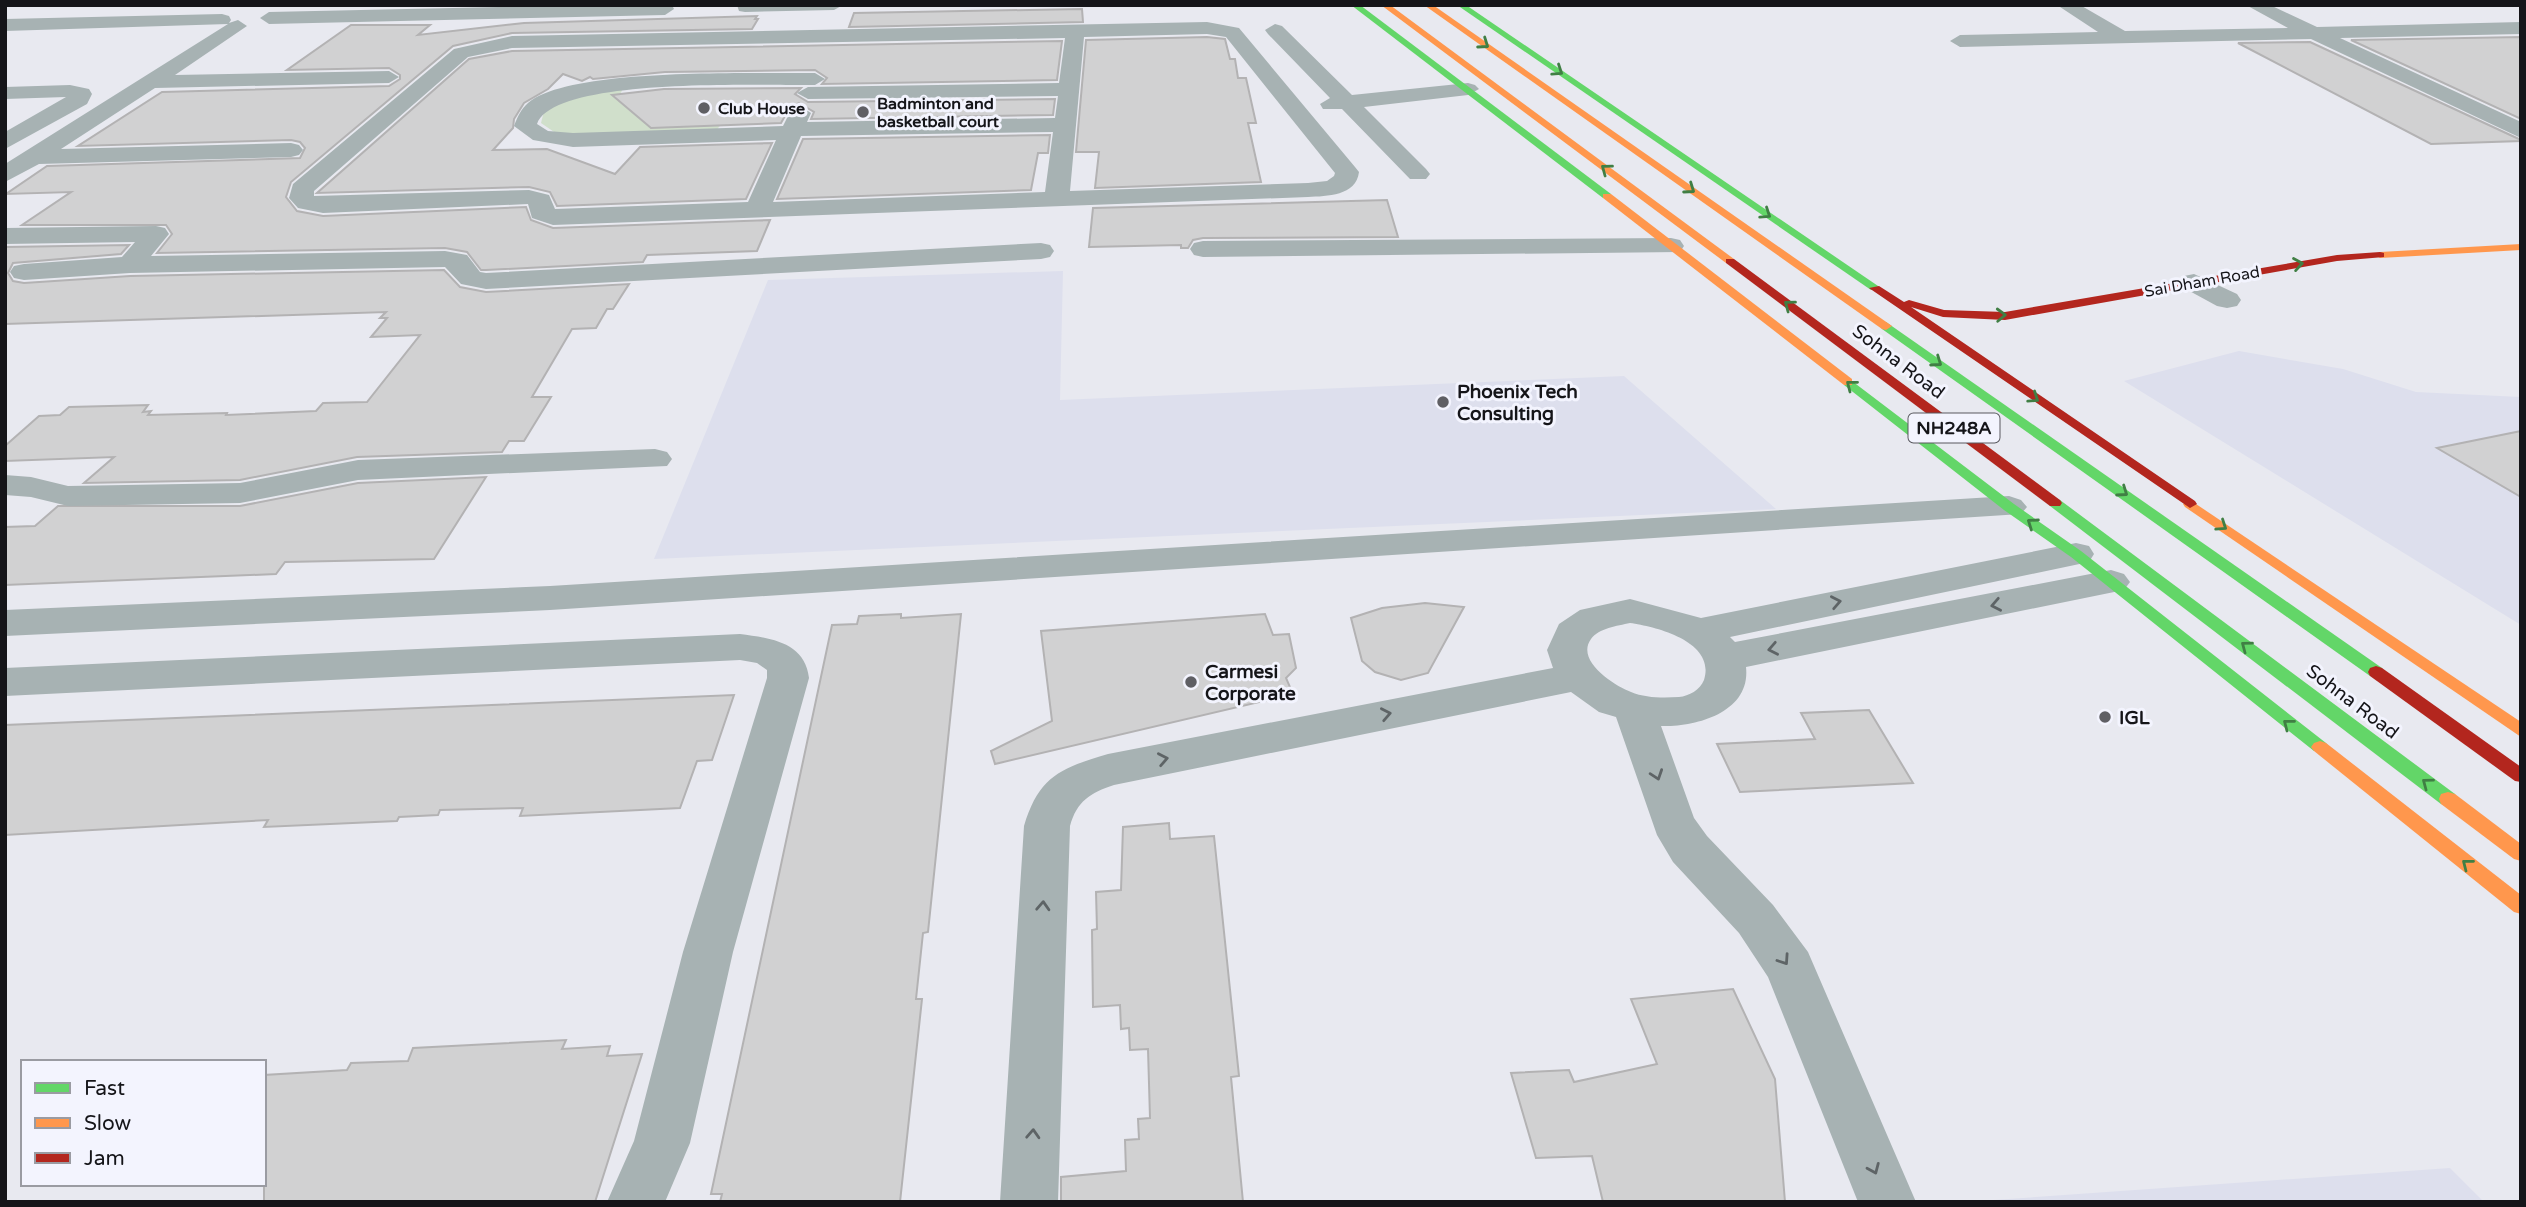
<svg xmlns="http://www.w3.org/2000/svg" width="2526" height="1207" font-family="'Varela Round',sans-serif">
<rect width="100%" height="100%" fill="#e8e9f0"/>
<g fill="#dddfed">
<path d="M 1063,271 L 1060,400 L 1624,376 L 1776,509 L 654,559 L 768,280 Z"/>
<path d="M 2239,351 L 2343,369 L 2416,392 L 2521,397 L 2521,625 L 2124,381 Z"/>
<path d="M 2450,1168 L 2484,1202 L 1965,1202 Z"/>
</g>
<path fill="#d0dfcb" d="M 623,89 L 617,99 L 726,118 L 715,132 L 560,136 L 541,123 L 545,107 L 589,91 Z"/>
<g fill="#d1d1d2" stroke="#b3b2b3" stroke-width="2">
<path d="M 1082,9 L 1083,22 L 849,27 L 854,13 Z"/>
<path d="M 757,16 L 755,19 L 758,19 L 752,29 L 512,33 L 453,46 L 291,182 L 286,197 L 297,211 L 323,216 L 526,207 L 531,220 L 553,228 L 770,220 L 757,251 L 647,255 L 643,262 L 486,270 L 481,270 L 467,252 L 445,248 L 157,253 L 172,234 L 166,225 L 22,225 L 71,192 L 6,194 L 47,166 L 300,158 L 305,148 L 300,142 L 291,140 L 78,146 L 162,92 L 389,86 L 400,79 L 400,75 L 389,68 L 287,70 L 351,25 L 430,25 L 418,35 L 524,23 Z"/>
<path d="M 1207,37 L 1225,39 L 1230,59 L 1235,59 L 1238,78 L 1246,78 L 1256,123 L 1248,123 L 1261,182 L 1095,188 L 1099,152 L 1076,152 L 1086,40 Z"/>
<path d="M 2521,37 L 2521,119 L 2351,40 Z"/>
<path d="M 1062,41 L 1057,80 L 822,84 L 827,78 L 815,70 L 665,72 L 593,79 L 590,77 L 582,81 L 563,74 L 548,89 L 524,103 L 514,119 L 513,128 L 493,150 L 547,149 L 615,174 L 640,147 L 772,143 L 746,199 L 557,206 L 550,192 L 529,187 L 317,193 L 469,59 L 512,51 Z"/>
<path d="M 2310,42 L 2521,140 L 2521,141 L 2431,144 L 2238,43 Z"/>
<path d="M 801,88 L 795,94 L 808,102 L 1055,99 L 1053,115 L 811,119 L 814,112 L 799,103 L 790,107 L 781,123 L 651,128 L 612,95 L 664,89 Z"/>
<path d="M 1050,135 L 1048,153 L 1038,153 L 1031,190 L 777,199 L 803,139 Z"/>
<path d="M 1387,200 L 1398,237 L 1203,238 L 1193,240 L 1188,248 L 1181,248 L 1181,245 L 1089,247 L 1093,208 Z"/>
<path d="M 129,245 L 121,254 L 13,263 L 8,273 L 13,281 L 24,283 L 130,276 L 444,270 L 460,287 L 486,292 L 629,284 L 613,309 L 607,309 L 596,328 L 572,329 L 532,397 L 551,397 L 524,441 L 509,441 L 502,452 L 357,457 L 240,480 L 84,483 L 114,457 L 5,461 L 5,446 L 39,416 L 60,415 L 69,407 L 148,405 L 143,412 L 151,411 L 148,415 L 227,413 L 226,415 L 316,411 L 323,403 L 367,402 L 420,335 L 371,337 L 387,318 L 380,318 L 386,312 L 5,324 L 5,247 Z"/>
<path d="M 2521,431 L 2521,497 L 2437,448 Z"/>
<path d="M 486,477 L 434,559 L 285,562 L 276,574 L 5,585 L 5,527 L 35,526 L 58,506 L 240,506 L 358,483 Z"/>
<path d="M 1425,603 L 1464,607 L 1428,673 L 1401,680 L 1375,672 L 1362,661 L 1351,618 L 1382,608 Z"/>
<path d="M 901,614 L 901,618 L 961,614 L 928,932 L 923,933 L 916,999 L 922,999 L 900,1202 L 720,1202 L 722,1194 L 711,1194 L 832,625 L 857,624 L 859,616 Z"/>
<path d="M 1265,614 L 1273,635 L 1289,634 L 1296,668 L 1286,678 L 1293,694 L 995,764 L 991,751 L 1052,721 L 1041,631 Z"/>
<path d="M 734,695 L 712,760 L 697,761 L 680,808 L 520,816 L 523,808 L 440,810 L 438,815 L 399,817 L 397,821 L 264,827 L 268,820 L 5,835 L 5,725 Z"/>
<path d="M 1869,710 L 1913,783 L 1740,792 L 1717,744 L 1815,739 L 1801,713 Z"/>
<path d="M 1169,823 L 1170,839 L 1214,836 L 1239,1076 L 1231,1077 L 1243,1202 L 1061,1202 L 1061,1177 L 1126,1171 L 1125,1140 L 1139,1139 L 1138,1119 L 1150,1118 L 1148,1049 L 1130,1050 L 1129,1028 L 1121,1029 L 1120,1005 L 1093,1007 L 1092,930 L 1097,929 L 1096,892 L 1121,890 L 1123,827 Z"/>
<path d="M 1733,989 L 1775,1079 L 1785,1202 L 1603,1202 L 1592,1156 L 1536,1158 L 1511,1073 L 1569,1070 L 1574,1082 L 1657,1064 L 1631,999 Z"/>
<path d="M 566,1040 L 562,1049 L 610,1046 L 607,1056 L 642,1054 L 595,1202 L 264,1202 L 264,1075 L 347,1070 L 351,1063 L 408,1061 L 413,1048 Z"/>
</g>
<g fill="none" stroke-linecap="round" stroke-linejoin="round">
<g fill="#a7b2b3" fill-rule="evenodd">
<path d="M 587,5 L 672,5 L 674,9 L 665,15 L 269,24 L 260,18 L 269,12 Z"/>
<path d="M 737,5 L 843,5 L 834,10 L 745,12 L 739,11 Z"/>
<path d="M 2057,5 L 2080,5 L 2125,31 L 2288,28 L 2246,5 L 2270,5 L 2317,27 L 2521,22 L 2521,34 L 2340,38 L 2521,122 L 2521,138 L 2311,39 L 1960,47 L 1950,41 L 1960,35 L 2098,32 Z"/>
<path d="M 222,14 L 229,16 L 231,20 L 229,23 L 238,20 L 247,26 L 175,75 L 389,71 L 399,77 L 389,83 L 155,88 L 61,149 L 291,143 L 299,145 L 303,150 L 299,155 L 291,157 L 39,164 L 5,182 L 5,164 L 228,24 L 5,31 L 5,19 Z"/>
<path d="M 1207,22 L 1239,28 L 1355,167 L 1359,172 C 1356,196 1327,196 1308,197 L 553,225 L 532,218 L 528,204 L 323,213 L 298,208 L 289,198 L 293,184 L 454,49 L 512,36 ZM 1207,34 L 1226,37 L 1335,173 L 1334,176 L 1327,181 L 1308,183 L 1070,191 L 1084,37 ZM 1065,38 L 1059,83 L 808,87 L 797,93 L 808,99 L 1058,96 L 1055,118 L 807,122 L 811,113 L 800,106 L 792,108 L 783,126 L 573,133 L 548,131 L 537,124 C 554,76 766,86 815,85 L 825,79 L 815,73 C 755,74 570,67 528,103 C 521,109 517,118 514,126 L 533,140 L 573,147 L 776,140 L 748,202 L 555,209 L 549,195 L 529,190 L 314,196 L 314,191 L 468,57 L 512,48 ZM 1053,132 L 1045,192 L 773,202 L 801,136 Z"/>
<path d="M 1275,24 L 1282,26 L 1352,95 L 1468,83 L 1475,85 L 1479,89 L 1468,95 L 1364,107 L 1426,169 L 1430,174 L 1426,179 L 1410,179 L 1342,109 L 1323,109 L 1320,104 L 1330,98 L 1268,34 L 1265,30 Z"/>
<path d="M 70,85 L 89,89 L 92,94 L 87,104 L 5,149 L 5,132 L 66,97 L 5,99 L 5,87 Z"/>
<path d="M 156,226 L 165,228 L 169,234 L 151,256 L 445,251 L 467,255 L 480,272 L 486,273 L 1041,243 L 1050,245 L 1054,251 L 1050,257 L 1041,259 L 486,289 L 461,284 L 445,267 L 130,273 L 24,280 L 14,278 L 10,272 L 14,266 L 24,264 L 122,257 L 135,242 L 5,244 L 5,228 Z"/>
<path d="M 1671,238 L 1680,240 L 1684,246 L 1680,252 L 1203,257 L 1194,255 L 1190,249 L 1194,243 L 1203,241 Z"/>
<path d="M 2194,274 L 2237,294 L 2241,300 L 2237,306 L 2227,308 L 2217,306 L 2184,288 L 2180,282 L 2184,276 Z"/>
<path d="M 655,449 L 667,452 L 672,459 L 667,466 L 358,480 L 240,503 L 68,506 L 31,497 L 5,495 L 5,475 L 31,477 L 68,486 L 240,483 L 358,460 Z"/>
<path d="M 2009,496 L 2021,500 L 2027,507 L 2021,514 L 550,610 L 5,636 L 5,610 L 550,586 Z"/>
<path d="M 2076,543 L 2089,546 L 2094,554 L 2089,562 L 1730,637 L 1735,642 L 2111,570 L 2124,574 L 2130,582 L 2124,590 L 1746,667 C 1751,712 1697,727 1661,726 L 1694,818 L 1707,836 L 1773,905 L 1808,952 L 1916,1202 L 1858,1202 L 1768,977 L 1739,933 L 1673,862 L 1657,835 L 1616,717 L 1599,712 L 1571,692 L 1114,785 C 1090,793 1077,801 1070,826 L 1058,1202 L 1000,1202 L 1024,826 C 1039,776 1061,768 1108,754 L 1553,668 L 1547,650 L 1559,624 L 1580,610 L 1630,599 L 1701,618 ZM 1630,623 C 1658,627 1716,642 1704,680 C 1700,690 1689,696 1679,697 C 1663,698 1645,698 1631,692 C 1615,686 1575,661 1591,639 C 1599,628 1617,626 1630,623 Z"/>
<path d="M 740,634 C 770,638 805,642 809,678 L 733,952 L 690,1143 L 665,1202 L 607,1202 L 634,1141 L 683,952 L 767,678 L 767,670 L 757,663 L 740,660 L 5,696 L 5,668 Z"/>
</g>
<g fill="#63d668" fill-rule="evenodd">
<path d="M 1351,5 L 1360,5 L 1611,194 L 1611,198 L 1603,198 Z"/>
<path d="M 1457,5 L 1466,5 L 1881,288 L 1871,290 Z"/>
<path d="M 1886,322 L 2382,668 L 2384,672 L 2382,676 L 2370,676 L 1882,329 L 1880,326 Z"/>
<path d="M 1848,378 L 2014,504 L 2081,551 L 2326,743 L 2329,747 L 2326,751 L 2314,751 L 2071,557 L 2004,510 L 1844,385 L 1844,379 Z"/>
<path d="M 2055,499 L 2060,500 L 2455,794 L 2457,799 L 2455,804 L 2448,806 L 2441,804 L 2050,506 L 2048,503 L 2050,500 Z"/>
</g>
<g fill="#ff974d" fill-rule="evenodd">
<path d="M 1381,5 L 1390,5 L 1734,259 L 1734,263 L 1726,263 Z"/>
<path d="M 1424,5 L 1433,5 L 1892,326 L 1886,330 L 1882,329 Z"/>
<path d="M 1603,194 L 1611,194 L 1852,379 L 1852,385 L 1844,385 L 1603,198 Z"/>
<path d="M 2521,244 L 2521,250 L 2380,258 L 2375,255 L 2380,252 Z"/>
<path d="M 2190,500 L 2521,722 L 2521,737 L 2185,507 L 2183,504 Z"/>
<path d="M 2320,741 L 2326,743 L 2521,895 L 2521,914 L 2514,912 L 2314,751 L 2311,747 L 2314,743 Z"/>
<path d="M 2448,792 L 2455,794 L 2521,844 L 2521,861 L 2514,859 L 2441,804 L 2439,799 L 2441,794 Z"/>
</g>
<g fill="#b3261e" fill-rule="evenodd">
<path d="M 2380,252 L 2384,253 L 2384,257 L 2337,261 L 2005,320 L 1943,317 L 1911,307 L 2195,501 L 2197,504 L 2190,508 L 1869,288 L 1879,286 L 1904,302 L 1909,300 L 1944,310 L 2005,312 L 2337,255 Z"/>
<path d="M 1726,259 L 1734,259 L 2060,500 L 2062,503 L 2060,506 L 2050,506 L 1726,263 Z"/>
<path d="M 2376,666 L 2382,668 L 2521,767 L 2521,782 L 2515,781 L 2370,676 L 2368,672 L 2370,668 Z"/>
</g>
</g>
<defs><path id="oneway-chevron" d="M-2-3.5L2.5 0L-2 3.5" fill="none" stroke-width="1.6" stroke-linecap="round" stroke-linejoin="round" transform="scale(1.75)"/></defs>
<g stroke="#407f44">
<use href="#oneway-chevron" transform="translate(1484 44) rotate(35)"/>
<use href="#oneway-chevron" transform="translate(1558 71) rotate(34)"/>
<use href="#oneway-chevron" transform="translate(1606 169) rotate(-143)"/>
<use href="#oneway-chevron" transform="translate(1690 189) rotate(35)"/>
<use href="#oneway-chevron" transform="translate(1766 214) rotate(34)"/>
<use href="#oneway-chevron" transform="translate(2298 264) rotate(-10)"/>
<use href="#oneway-chevron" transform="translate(1789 305) rotate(-143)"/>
<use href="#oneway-chevron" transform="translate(2001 315) rotate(-2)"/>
<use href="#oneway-chevron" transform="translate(1937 362) rotate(35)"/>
<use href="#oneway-chevron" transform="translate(1851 385) rotate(-142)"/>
<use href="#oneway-chevron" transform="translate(2034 398) rotate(34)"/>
<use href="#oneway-chevron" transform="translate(2123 492) rotate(35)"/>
<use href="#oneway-chevron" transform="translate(2032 523) rotate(-145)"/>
<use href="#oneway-chevron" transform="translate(2222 526) rotate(34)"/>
<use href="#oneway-chevron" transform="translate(2246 646) rotate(-143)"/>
<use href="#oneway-chevron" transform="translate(2288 724) rotate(-142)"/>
<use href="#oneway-chevron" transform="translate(2427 783) rotate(-143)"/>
<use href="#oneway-chevron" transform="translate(2467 864) rotate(-142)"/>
</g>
<g stroke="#5e6466">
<use href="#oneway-chevron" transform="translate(1836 602) rotate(-11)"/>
<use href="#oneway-chevron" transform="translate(1996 605) rotate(169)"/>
<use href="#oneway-chevron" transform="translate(1773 649) rotate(169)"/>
<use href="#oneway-chevron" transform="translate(1386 714) rotate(-11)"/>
<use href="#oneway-chevron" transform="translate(1163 759) rotate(-11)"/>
<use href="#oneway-chevron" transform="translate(1657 775) rotate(71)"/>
<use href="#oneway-chevron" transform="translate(1043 906) rotate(-87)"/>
<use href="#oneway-chevron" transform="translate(1784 960) rotate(56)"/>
<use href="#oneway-chevron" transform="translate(1033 1134) rotate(-87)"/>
<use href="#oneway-chevron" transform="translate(1874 1169) rotate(67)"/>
</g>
<g fill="#5f5f64" stroke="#f3f4fe" stroke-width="2.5">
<circle cx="704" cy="108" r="7"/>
<circle cx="863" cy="112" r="7"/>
<circle cx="1443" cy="402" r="7"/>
<circle cx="1191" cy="682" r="7"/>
<circle cx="2105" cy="717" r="7"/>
</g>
<g text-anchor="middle" stroke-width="6" stroke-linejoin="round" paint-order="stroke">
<g font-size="16" font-weight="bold" fill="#151519" stroke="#f3f4fe" text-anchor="start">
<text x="877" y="109">Badminton and<tspan x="877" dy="18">basketball court</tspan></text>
<text x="718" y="114">Club House</text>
</g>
<g font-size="16" fill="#151519" stroke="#f3f4fe">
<text transform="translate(2202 281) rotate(-10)" y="6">Sai Dham Road</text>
</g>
<rect fill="#f3f4fe" stroke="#58585e" stroke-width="2" x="1908.5" y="413.5" width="91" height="29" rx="5"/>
<g font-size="18" font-weight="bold" fill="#151519">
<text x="1954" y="434">NH248A</text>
</g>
<g font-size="19" fill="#151519" stroke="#f3f4fe">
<text transform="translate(1899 361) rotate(37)" y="7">Sohna Road</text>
<text transform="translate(2353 701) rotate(37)" y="7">Sohna Road</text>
</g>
<g font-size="19" font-weight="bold" fill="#151519" stroke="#f3f4fe" text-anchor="start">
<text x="1457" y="398">Phoenix Tech<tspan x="1457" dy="22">Consulting</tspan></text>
<text x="1205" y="678">Carmesi<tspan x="1205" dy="22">Corporate</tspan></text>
<text x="2119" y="724">IGL</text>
</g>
</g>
<rect width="2526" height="1207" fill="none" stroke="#151519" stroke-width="14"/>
<rect x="21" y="1060" width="245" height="126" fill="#f3f4fe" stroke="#9a9ba2" stroke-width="2"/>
<rect x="35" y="1083" width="35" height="10" fill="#63d668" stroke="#9a9ba2" stroke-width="2"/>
<text x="84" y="1095" font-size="21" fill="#151519">Fast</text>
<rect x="35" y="1118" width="35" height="10" fill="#ff974d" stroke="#9a9ba2" stroke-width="2"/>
<text x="84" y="1130" font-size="21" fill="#151519">Slow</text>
<rect x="35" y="1153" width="35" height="10" fill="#b3261e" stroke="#9a9ba2" stroke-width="2"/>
<text x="84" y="1165" font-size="21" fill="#151519">Jam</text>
</svg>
